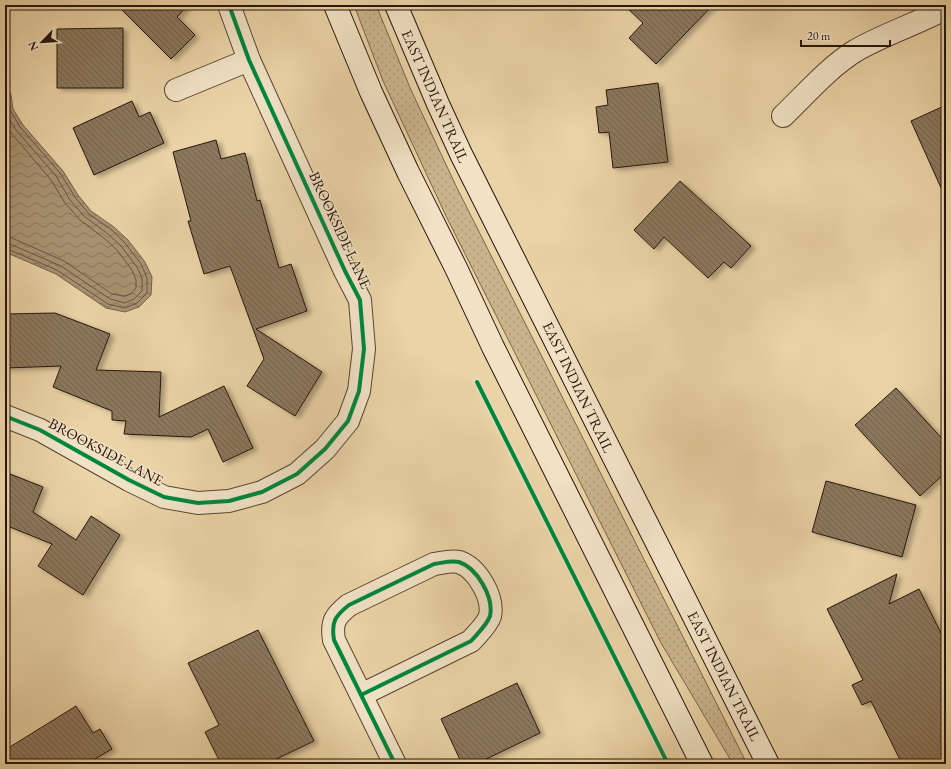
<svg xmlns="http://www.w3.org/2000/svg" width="951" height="769" font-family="'EB Garamond',serif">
<defs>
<pattern id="grass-dots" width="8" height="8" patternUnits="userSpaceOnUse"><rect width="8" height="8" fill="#c9b38c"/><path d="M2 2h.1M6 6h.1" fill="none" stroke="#ad9978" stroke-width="1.8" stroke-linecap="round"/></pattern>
<pattern id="water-waves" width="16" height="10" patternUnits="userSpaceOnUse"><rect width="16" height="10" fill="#a89272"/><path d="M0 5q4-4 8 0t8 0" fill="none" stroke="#89765c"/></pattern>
<pattern id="building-back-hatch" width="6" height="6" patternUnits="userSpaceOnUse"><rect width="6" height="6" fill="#8c785d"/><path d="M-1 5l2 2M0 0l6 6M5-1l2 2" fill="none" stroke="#72614b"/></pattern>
<filter id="shadow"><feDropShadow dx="4.5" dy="2.5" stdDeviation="2" flood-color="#0004"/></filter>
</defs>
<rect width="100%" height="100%" fill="#ead3a6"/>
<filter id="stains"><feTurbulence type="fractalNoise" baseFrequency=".005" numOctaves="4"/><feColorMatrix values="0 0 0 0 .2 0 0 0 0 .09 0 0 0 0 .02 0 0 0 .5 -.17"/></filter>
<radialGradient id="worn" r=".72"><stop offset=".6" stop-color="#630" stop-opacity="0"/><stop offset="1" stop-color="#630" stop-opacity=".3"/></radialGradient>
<path fill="url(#grass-dots)" stroke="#78644c" d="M 354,5 L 376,5 L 411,90 L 457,188 L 747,764 L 733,764 L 661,643 L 447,218 L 383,81 Z"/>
<path fill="url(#water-waves)" stroke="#74604a" d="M 5,79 L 11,95 L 13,109 L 23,125 L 63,171 L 78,195 L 91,211 L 114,227 L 128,240 L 145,262 L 152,277 L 151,295 L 139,307 L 125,312 L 106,308 L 56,274 L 5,252 Z"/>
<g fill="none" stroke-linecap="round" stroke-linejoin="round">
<g stroke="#685440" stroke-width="1">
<path d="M 5,90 L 10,110 L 20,127 L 60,173 L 75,197 L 89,214 L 112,230 L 125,243 L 141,264 L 147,278 L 147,293 L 137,303 L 125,308 L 108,304 L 57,270 L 5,248"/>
<path d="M 5,112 L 16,130 L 56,176 L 70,200 L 84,216 L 108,234 L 121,246 L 137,267 L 142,278 L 142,291 L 134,299 L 125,303 L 110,299 L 61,266 L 10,244 L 5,243"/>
<path d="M 5,124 L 12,134 L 51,180 L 65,203 L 80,220 L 105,239 L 117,250 L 132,270 L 136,280 L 136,288 L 131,294 L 124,296 L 112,294 L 64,261 L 12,238 L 5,237"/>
</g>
</g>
<g fill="url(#building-back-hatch)" stroke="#27150d" filter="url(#shadow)">
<path d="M 117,5 L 188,5 L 177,17 L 195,35 L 171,59 Z"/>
<path d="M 624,5 L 713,5 L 656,64 L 629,38 L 643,23 Z"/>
<path d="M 123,28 L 123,88 L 57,88 L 57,29 Z"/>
<path d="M 658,83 L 668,162 L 613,168 L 609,132 L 599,133 L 596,107 L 608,105 L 606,90 Z"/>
<path d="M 132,101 L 139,117 L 150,112 L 164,143 L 94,175 L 73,128 Z"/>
<path d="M 946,105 L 946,199 L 911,121 Z"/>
<path d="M 216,140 L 221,159 L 245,153 L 257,201 L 260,200 L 279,268 L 291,264 L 307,311 L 256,329 L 322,372 L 295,416 L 247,386 L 264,359 L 230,266 L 204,274 L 188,221 L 191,221 L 173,152 Z"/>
<path d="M 680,181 L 751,246 L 731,268 L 724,262 L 708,278 L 664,237 L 654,249 L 634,230 Z"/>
<path d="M 55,313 L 110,334 L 96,370 L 161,372 L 159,417 L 224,386 L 253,448 L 223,462 L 208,429 L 191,437 L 124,434 L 126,421 L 112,420 L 112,411 L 53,387 L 61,366 L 5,368 L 5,314 Z"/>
<path d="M 896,388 L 946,443 L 946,472 L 920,496 L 855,425 Z"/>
<path d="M 5,472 L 43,487 L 33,512 L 76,540 L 91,516 L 120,535 L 83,595 L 38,566 L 52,544 L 5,525 Z"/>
<path d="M 826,481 L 916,505 L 902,557 L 812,532 Z"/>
<path d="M 897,574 L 889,604 L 919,589 L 946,643 L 946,764 L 902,764 L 871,701 L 862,705 L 852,685 L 863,680 L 827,609 Z"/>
<path d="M 258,630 L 314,741 L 266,764 L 221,764 L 205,732 L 219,725 L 188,663 Z"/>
<path d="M 517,683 L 540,733 L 476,764 L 462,764 L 441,719 Z"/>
<path d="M 76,706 L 93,733 L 100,729 L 112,749 L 86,764 L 5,764 L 5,750 Z"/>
</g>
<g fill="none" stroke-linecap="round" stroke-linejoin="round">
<g stroke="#584433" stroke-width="24">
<g id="minor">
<path d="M 176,90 L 249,60"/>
<path d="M 783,116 C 806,94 828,68 855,51 C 884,34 917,24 946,8"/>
<path d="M 5,416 L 40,430 L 129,480 L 164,497 L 198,503 L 229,501 L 262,492 L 297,474 L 325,449 L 348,421 L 359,391 L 364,349 L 360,300 L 345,271 L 249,60 L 229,5"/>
<path d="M 361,695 L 471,641 C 477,634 487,625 490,616 C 494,597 477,568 459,562 C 451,560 442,563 434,564 L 349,605 C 335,616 331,622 334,640 L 395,764"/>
</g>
</g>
<g stroke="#27150d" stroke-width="24">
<g id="secondary">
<path d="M 335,5 L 371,92 L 408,172 L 456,268 L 493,347 L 702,764"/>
<path d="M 396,5 L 438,104 L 461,154 L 768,764"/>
</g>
</g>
<use href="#minor" stroke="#f1e2c5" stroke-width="22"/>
<use href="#secondary" stroke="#f1e2c5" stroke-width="22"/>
<g stroke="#f1e2c5" stroke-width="6">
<g id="cycleway">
<path d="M 477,382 L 668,764"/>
<path d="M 5,416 L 40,430 L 129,480 L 164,497 L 198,503 L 229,501 L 262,492 L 297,474 L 325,449 L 348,421 L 359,391 L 364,349 L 360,300 L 345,271 L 249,60 L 229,5"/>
<path d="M 361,695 L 471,641 C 477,634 487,625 490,616 C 494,597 477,568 459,562 C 451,560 442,563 434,564 L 349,605 C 335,616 331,622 334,640 L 395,764"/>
</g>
</g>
<use href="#cycleway" stroke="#00873e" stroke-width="4"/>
</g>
<g text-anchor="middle" stroke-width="3" stroke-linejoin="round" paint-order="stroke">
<g font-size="15" fill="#27150d" stroke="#f1e2c5">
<text transform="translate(435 96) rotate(66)" y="5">EAST INDIAN TRAIL</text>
<text transform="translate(340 230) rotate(65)" y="5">BROOKSIDE LANE</text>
<text transform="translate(578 387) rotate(64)" y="5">EAST INDIAN TRAIL</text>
<text transform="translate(106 452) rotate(28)" y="5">BROOKSIDE LANE</text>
<text transform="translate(724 676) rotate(63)" y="5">EAST INDIAN TRAIL</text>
</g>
</g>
<rect width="951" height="769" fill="none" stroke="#ead3a6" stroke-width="20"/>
<rect x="6" y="6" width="939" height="757" fill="none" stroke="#27150d" stroke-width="2"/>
<rect x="10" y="10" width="931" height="749" fill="none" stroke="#27150d"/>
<g transform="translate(42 42) rotate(245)" stroke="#f1e2c5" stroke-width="3" paint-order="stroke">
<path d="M0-3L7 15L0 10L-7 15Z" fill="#27150d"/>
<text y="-6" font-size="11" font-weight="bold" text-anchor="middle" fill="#27150d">N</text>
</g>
<path d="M801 40v6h89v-6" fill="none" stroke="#27150d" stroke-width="2"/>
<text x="807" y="40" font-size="12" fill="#27150d" stroke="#f1e2c5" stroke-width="3" paint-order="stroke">20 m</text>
<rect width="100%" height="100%" filter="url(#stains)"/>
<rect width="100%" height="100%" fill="url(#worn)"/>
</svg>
